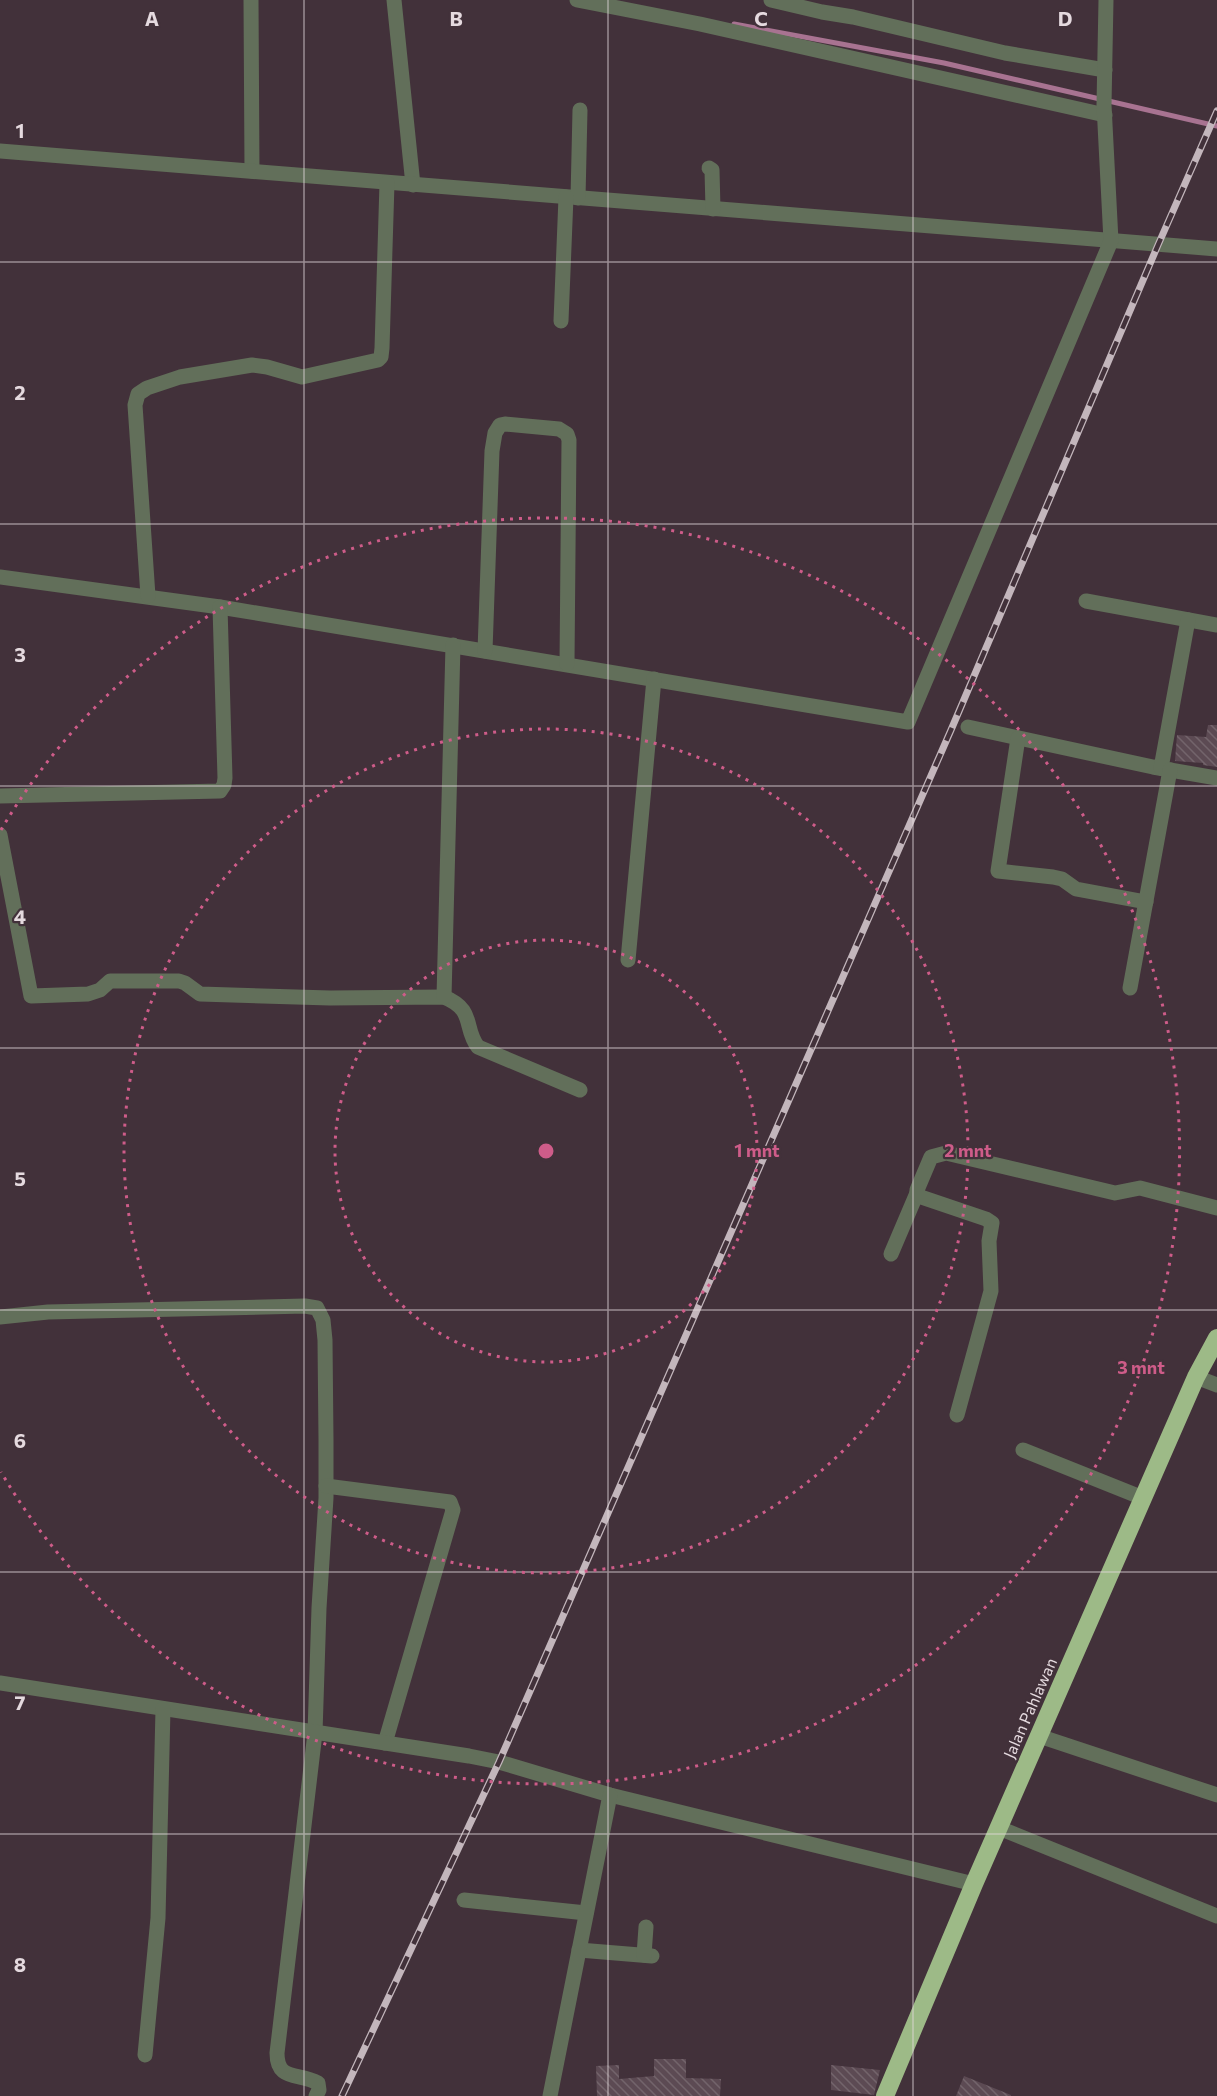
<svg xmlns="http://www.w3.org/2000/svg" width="1217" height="2096" font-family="Commissioner,sans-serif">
<defs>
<pattern id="building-back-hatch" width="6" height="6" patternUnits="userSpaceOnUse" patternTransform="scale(1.5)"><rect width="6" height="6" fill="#5c4a53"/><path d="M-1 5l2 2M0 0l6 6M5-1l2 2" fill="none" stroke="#73646b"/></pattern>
</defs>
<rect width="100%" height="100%" fill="#42313a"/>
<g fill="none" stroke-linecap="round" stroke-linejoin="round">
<path stroke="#a87391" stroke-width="5" d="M 734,24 L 944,63 L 1217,126"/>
</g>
<g fill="url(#building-back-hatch)">
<path d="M 1208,725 L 1217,725 L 1217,767 L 1203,765 L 1203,763 L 1175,761 L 1177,735 L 1206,737 Z"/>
<path d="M 654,2059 L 686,2059 L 686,2078 L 721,2079 L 720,2096 L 597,2096 L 596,2066 L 619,2065 L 619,2079 L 654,2076 Z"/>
<path d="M 831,2065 L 880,2070 L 874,2095 L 831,2090 Z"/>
<path d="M 964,2076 L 1011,2095 L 1011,2096 L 956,2096 Z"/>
</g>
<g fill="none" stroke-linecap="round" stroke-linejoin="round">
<g stroke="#626f5a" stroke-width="15">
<path d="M 251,0 L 252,171"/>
<path d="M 394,0 L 413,185"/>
<path d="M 577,0 L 700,24 L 1105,115"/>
<path d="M 771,0 L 822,12 L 853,17 L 1005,53 L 1105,70"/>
<path d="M 0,151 L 1217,249"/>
<path d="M 709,168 L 712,170 L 713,209"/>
<path d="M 578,198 L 580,110"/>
<path d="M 561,321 L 566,197"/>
<path d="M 0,577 L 220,607 L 908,722 L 1111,241 L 1104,105 L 1106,0"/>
<path d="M 148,596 L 135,405 L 138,394 L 147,388 L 180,377 L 252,365 L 267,367 L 302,377 L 378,360 L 381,357 L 382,348 L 387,183"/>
<path d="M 1086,601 L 1217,625"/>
<path d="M 485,651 L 492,451 L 495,433 L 500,425 L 505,424 L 559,429 L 567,434 L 569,440 L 567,664"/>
<path d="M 968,727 L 1153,767 L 1217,778"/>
<path d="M 1018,738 L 998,871 L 1053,877 L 1062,879 L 1076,889 L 1146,902"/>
<path d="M 1161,768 L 1188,620"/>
<path d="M 0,796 L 220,791 L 224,785 L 225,778 L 220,607"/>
<path d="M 0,835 L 31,996 L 88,994 L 100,990 L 110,981 L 179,981 L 185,983 L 200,994 L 330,998 L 444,997 C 476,1010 463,1028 478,1047 L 580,1090"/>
<path d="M 628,960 L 654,679"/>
<path d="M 1130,988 L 1170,770"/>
<path d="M 444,997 L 453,645"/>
<path d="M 891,1254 L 917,1193"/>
<path d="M 0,1317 L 48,1312 L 305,1306 L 317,1308 L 323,1320 L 325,1340 L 326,1440 L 326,1498 L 319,1608 L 315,1733 L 277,2053 C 277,2082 299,2072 318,2083 L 319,2090 L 316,2096"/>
<path d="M 1196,1377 L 1217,1385"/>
<path d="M 957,1415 L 991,1291 L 989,1241 L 992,1223 L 986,1219 L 921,1197 L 917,1193 L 917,1190 L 931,1157 L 946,1153 L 1115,1193 L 1140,1188 L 1217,1208"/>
<path d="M 1023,1450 L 1143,1498"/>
<path d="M 326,1486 L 450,1502 L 453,1510 L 385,1743"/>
<path d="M 0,1683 L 469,1756 L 499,1762 L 610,1795 L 974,1884"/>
<path d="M 1039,1736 L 1217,1795"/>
<path d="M 999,1828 L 1217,1916"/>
<path d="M 464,1900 L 586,1913"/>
<path d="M 579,1950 L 652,1956"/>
<path d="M 644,1955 L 646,1927"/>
<path d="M 145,2055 L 158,1918 L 163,1709"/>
<path d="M 550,2096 L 610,1795"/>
</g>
<path stroke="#9dba87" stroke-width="18" d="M 885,2096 L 974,1884 L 1196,1377 L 1217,1338"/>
<g stroke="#c3b6bc" stroke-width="7">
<path id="rail" d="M 342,2096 L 499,1762 L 951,730 L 1158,245 L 1217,111"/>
</g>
<use href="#rail" stroke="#42313a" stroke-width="4.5" stroke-dasharray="14" stroke-linecap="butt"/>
</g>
<path fill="none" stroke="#e5dadf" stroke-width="1.5" stroke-opacity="0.55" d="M 304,0 L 304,2096M 608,0 L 608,2096M 913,0 L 913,2096M 0,262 L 1217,262M 0,524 L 1217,524M 0,786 L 1217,786M 0,1048 L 1217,1048M 0,1310 L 1217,1310M 0,1572 L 1217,1572M 0,1834 L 1217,1834"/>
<g fill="none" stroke="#ce5c89" stroke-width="3" stroke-dasharray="3 6">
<circle cx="546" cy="1151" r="211"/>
<circle cx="546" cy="1151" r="422"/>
<path d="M1 830A633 633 0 1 1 1 1472"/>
</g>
<g text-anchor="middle" stroke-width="4.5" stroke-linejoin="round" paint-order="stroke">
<g font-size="16" fill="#e5dadf" stroke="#42313a">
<text transform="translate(1030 1708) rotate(-66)" y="6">Jalan Pahlawan</text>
</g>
</g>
<g font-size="20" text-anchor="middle" font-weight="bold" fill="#e5dadf" stroke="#42313a" stroke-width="4.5" stroke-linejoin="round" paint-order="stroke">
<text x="152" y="26">A</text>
<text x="456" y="26">B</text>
<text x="761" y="26">C</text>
<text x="1065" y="26">D</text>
<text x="20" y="138">1</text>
<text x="20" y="400">2</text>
<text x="20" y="662">3</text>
<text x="20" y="924">4</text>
<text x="20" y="1186">5</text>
<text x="20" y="1448">6</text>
<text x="20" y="1710">7</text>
<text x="20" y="1972">8</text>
</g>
<circle cx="546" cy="1151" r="9" fill="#ce5c89" stroke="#42313a" stroke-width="3"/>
<g font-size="18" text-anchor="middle" font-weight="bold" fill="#ce5c89" stroke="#42313a" stroke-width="4.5" stroke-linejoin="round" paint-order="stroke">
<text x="757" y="1157">1 mnt</text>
<text x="968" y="1157">2 mnt</text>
<text x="1141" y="1374">3 mnt</text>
</g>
</svg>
